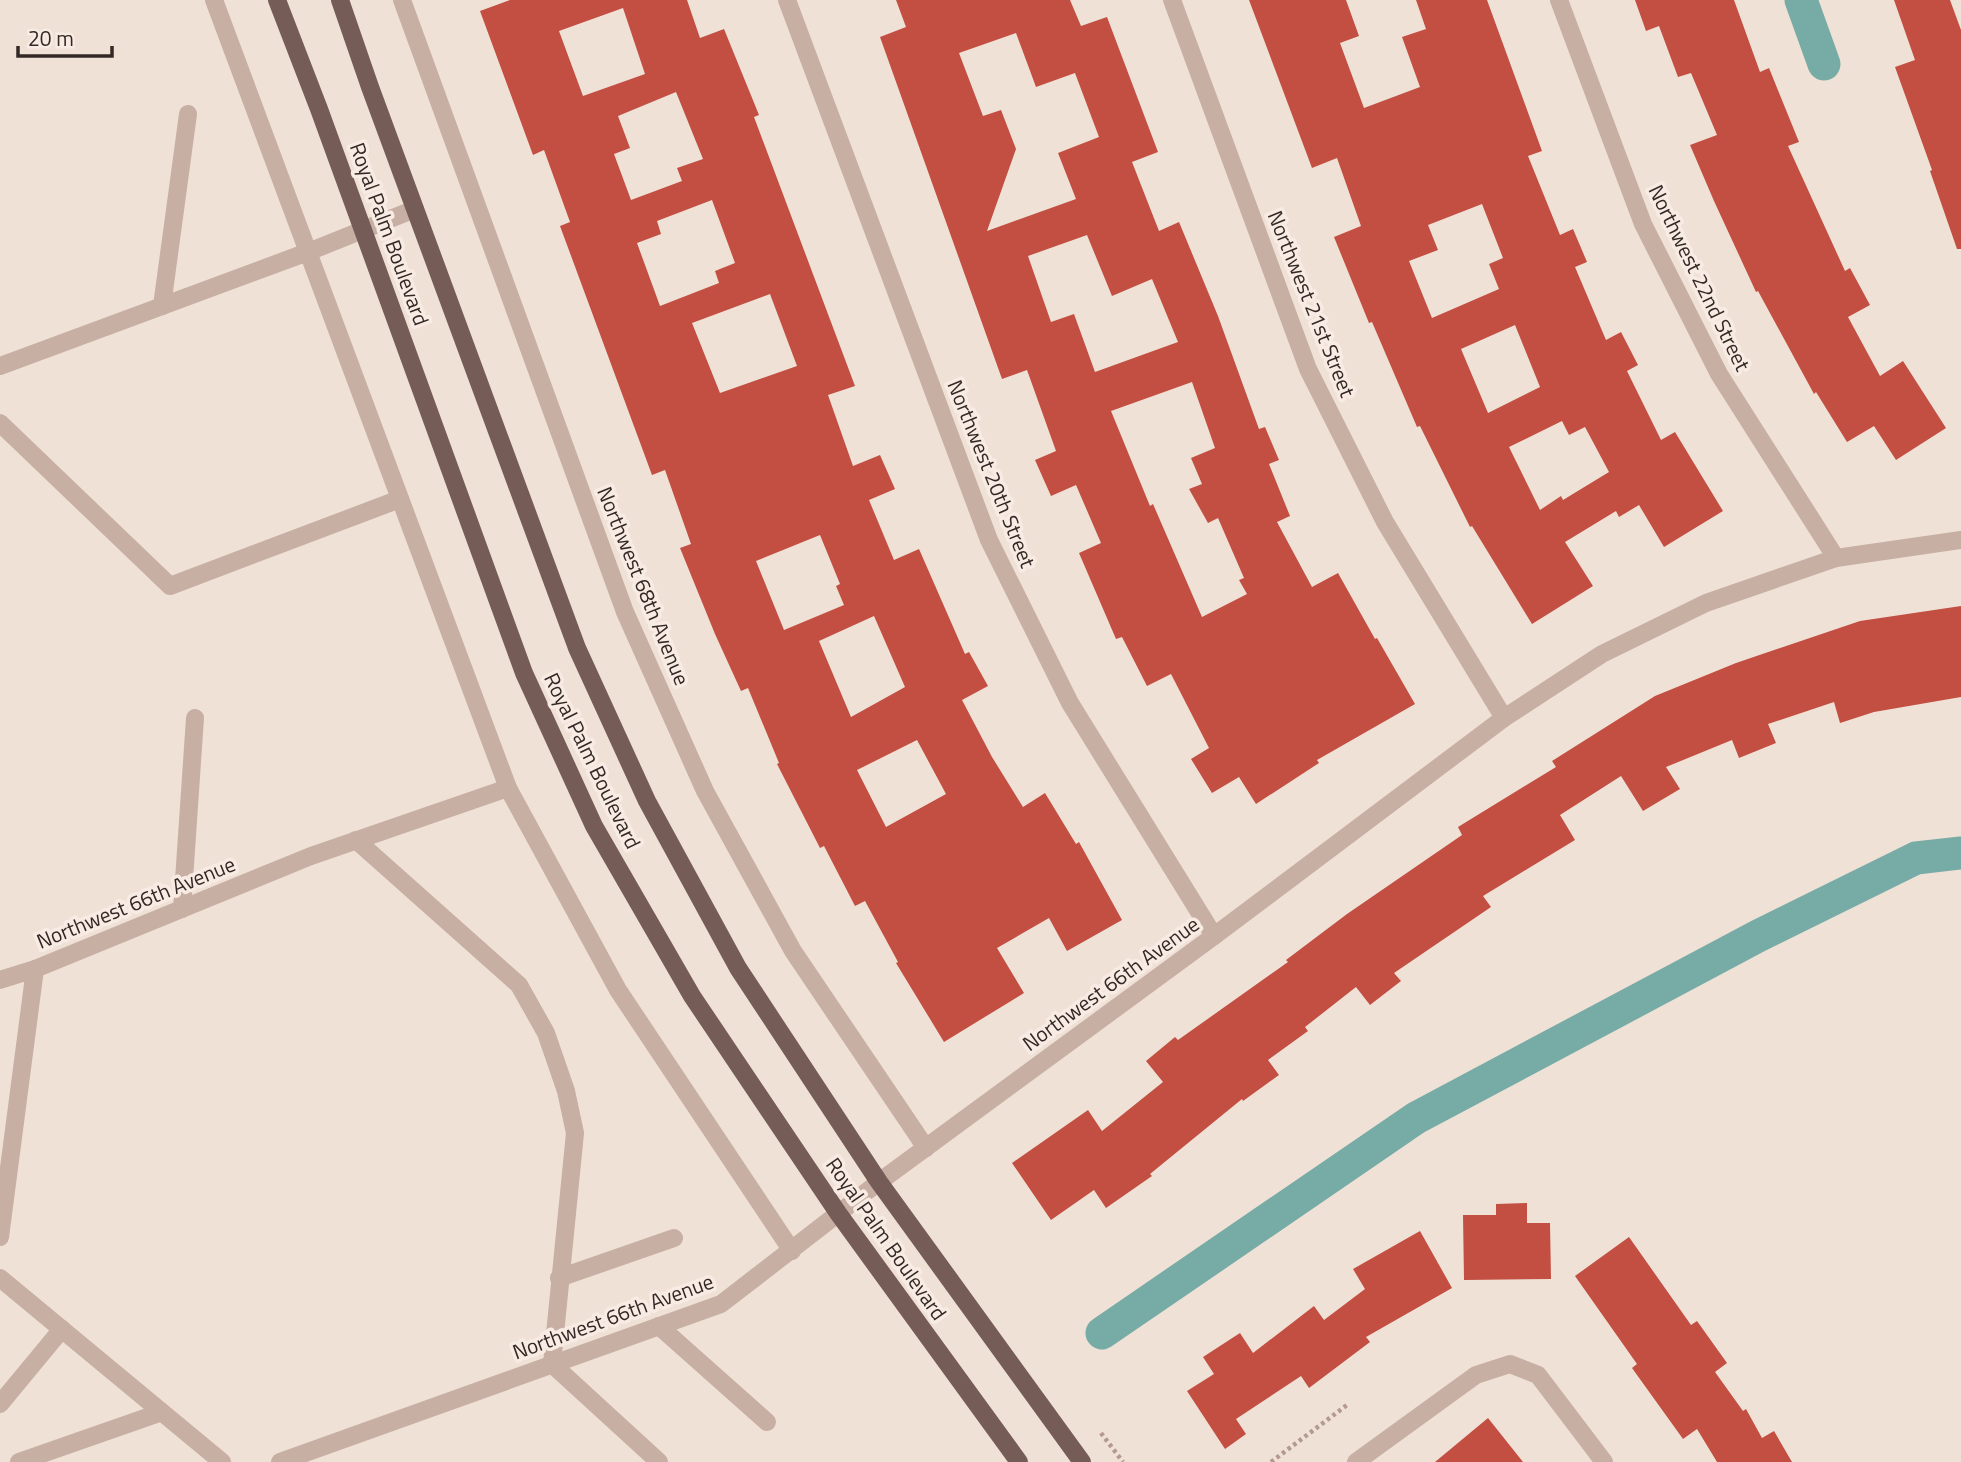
<svg xmlns="http://www.w3.org/2000/svg" width="1961" height="1462" font-family="'Titillium Web',sans-serif">
<rect width="100%" height="100%" fill="#f0e1d7"/>
<g fill="none" stroke-linecap="round" stroke-linejoin="round">
<g stroke="#77aca6" stroke-width="33">
<path d="M 1801,0 L 1824,64"/>
<path d="M 1102,1333 L 1416,1118 L 1758,936 L 1916,858 L 1961,853"/>
</g>
</g>
<g fill="#c34e42" fill-rule="evenodd">
<path d="M 510,0 L 687,0 L 700,38 L 724,29 L 759,115 L 754,117 L 855,386 L 828,395 L 853,466 L 880,455 L 895,489 L 869,500 L 894,560 L 919,549 L 965,654 L 969,652 L 988,686 L 962,700 L 992,757 L 1023,807 L 1045,793 L 1076,844 L 1079,842 L 1122,920 L 1067,951 L 1049,918 L 997,948 L 1024,993 L 944,1042 L 896,963 L 898,962 L 865,901 L 855,906 L 824,846 L 820,848 L 777,764 L 779,763 L 748,688 L 741,691 L 715,634 L 680,548 L 691,544 L 665,470 L 652,475 L 560,226 L 570,222 L 544,150 L 533,155 L 480,11 ZM 623,8 L 645,74 L 583,96 L 559,31 ZM 676,92 L 703,159 L 677,168 L 682,181 L 631,200 L 614,154 L 630,148 L 618,116 ZM 712,200 L 735,263 L 715,271 L 719,283 L 660,306 L 637,243 L 661,234 L 657,221 ZM 770,294 L 797,366 L 720,393 L 692,323 ZM 820,535 L 840,584 L 836,586 L 844,605 L 784,630 L 756,561 ZM 874,616 L 905,687 L 851,717 L 819,641 ZM 917,740 L 946,794 L 886,827 L 857,770 Z"/>
<path d="M 896,0 L 1070,0 L 1081,26 L 1107,17 L 1158,152 L 1132,162 L 1159,231 L 1179,222 L 1218,316 L 1259,429 L 1265,427 L 1279,460 L 1269,464 L 1290,516 L 1277,522 L 1312,587 L 1338,573 L 1375,639 L 1377,638 L 1415,704 L 1317,760 L 1319,763 L 1256,804 L 1239,777 L 1212,793 L 1191,759 L 1209,748 L 1171,674 L 1147,686 L 1122,637 L 1116,639 L 1079,553 L 1101,543 L 1076,485 L 1051,496 L 1035,460 L 1056,451 L 1027,370 L 1002,379 L 880,37 L 906,27 ZM 1016,33 L 1036,87 L 1075,73 L 1099,137 L 1058,153 L 1076,199 L 987,231 L 1016,149 L 1001,110 L 983,116 L 959,53 ZM 1087,235 L 1112,296 L 1152,279 L 1178,342 L 1095,372 L 1074,314 L 1051,322 L 1028,256 ZM 1192,382 L 1215,448 L 1191,458 L 1202,484 L 1189,489 L 1208,523 L 1218,518 L 1244,578 L 1239,580 L 1247,594 L 1202,617 L 1153,504 L 1150,506 L 1111,411 Z"/>
<path d="M 1249,0 L 1346,0 L 1359,36 L 1340,43 L 1364,108 L 1420,87 L 1402,37 L 1426,29 L 1416,0 L 1487,0 L 1542,151 L 1528,156 L 1560,235 L 1573,229 L 1587,262 L 1575,267 L 1606,340 L 1621,332 L 1638,365 L 1627,371 L 1661,440 L 1675,432 L 1723,511 L 1664,547 L 1639,505 L 1619,517 L 1616,511 L 1565,542 L 1593,586 L 1532,624 L 1472,526 L 1470,527 L 1420,426 L 1417,427 L 1372,322 L 1369,323 L 1334,237 L 1361,226 L 1337,158 L 1312,168 ZM 1482,204 L 1503,258 L 1489,264 L 1499,289 L 1432,318 L 1409,261 L 1438,250 L 1428,225 ZM 1515,325 L 1540,387 L 1488,413 L 1461,349 ZM 1562,421 L 1569,435 L 1585,427 L 1609,472 L 1563,500 L 1561,496 L 1540,510 L 1509,447 Z"/>
<path d="M 1635,0 L 1734,0 L 1760,72 L 1769,68 L 1799,142 L 1788,146 L 1845,271 L 1850,268 L 1870,305 L 1848,317 L 1880,376 L 1903,361 L 1946,428 L 1896,460 L 1874,426 L 1847,442 L 1816,392 L 1814,394 L 1758,291 L 1756,292 L 1714,201 L 1690,145 L 1717,135 L 1691,73 L 1678,77 L 1659,26 L 1646,31 Z"/>
<path d="M 1894,0 L 1950,0 L 1961,30 L 1961,249 L 1957,249 L 1930,171 L 1932,170 L 1895,67 L 1915,60 Z"/>
<path d="M 1961,606 L 1961,697 L 1874,712 L 1840,723 L 1834,702 L 1768,724 L 1776,743 L 1739,758 L 1732,740 L 1666,767 L 1680,789 L 1643,811 L 1621,776 L 1560,815 L 1575,840 L 1483,896 L 1491,907 L 1394,973 L 1401,981 L 1370,1005 L 1356,987 L 1305,1027 L 1308,1031 L 1268,1060 L 1279,1075 L 1243,1101 L 1242,1099 L 1150,1174 L 1152,1176 L 1106,1208 L 1094,1190 L 1051,1220 L 1012,1163 L 1088,1110 L 1102,1131 L 1163,1082 L 1146,1061 L 1175,1037 L 1178,1040 L 1288,962 L 1286,960 L 1347,914 L 1462,835 L 1458,827 L 1556,767 L 1552,761 L 1655,696 L 1736,663 L 1860,621 Z"/>
<path d="M 1527,1203 L 1527,1223 L 1550,1223 L 1551,1279 L 1464,1280 L 1463,1215 L 1496,1215 L 1496,1204 Z"/>
<path d="M 1420,1231 L 1452,1288 L 1366,1337 L 1370,1342 L 1309,1388 L 1301,1376 L 1236,1419 L 1246,1434 L 1225,1449 L 1187,1391 L 1214,1374 L 1203,1357 L 1240,1333 L 1253,1353 L 1314,1306 L 1324,1320 L 1365,1289 L 1353,1269 Z"/>
<path d="M 1629,1237 L 1691,1325 L 1697,1321 L 1727,1363 L 1715,1372 L 1743,1411 L 1746,1409 L 1762,1438 L 1774,1431 L 1792,1462 L 1717,1462 L 1697,1429 L 1683,1439 L 1632,1368 L 1637,1364 L 1575,1276 Z"/>
<path d="M 1488,1418 L 1523,1462 L 1435,1462 Z"/>
</g>
<g fill="none" stroke-linecap="round" stroke-linejoin="round">
<g stroke="#b3998e" stroke-width="4.5" stroke-dasharray="3.5 3.5" stroke-linecap="butt">
<path d="M 1101,1433 L 1123,1462"/>
<path d="M 1271,1462 L 1347,1405"/>
</g>
<g stroke="#c7afa4" stroke-width="18">
<path d="M 214,0 L 508,788 L 618,990 L 792,1251"/>
<path d="M 402,0 L 625,612 L 705,791 L 793,951 L 926,1148"/>
<path d="M 787,0 L 989,540 L 1070,703 L 1214,936"/>
<path d="M 1172,0 L 1308,369 L 1385,522 L 1504,718"/>
<path d="M 1559,0 L 1643,224 L 1719,374 L 1836,558"/>
<path d="M 162,306 L 188,114"/>
<path d="M 0,366 L 308,252 L 415,209"/>
<path d="M 0,423 L 170,586 L 400,499"/>
<path d="M 356,840 L 519,985 L 546,1033 L 566,1091 L 575,1133 L 552,1364 L 659,1462"/>
<path d="M 182,909 L 195,718"/>
<path d="M 0,980 L 35,969"/>
<path d="M 0,1237 L 35,969 L 311,856 L 508,788"/>
<path d="M 0,1278 L 222,1462"/>
<path d="M 559,1278 L 674,1238"/>
<path d="M 659,1326 L 767,1422"/>
<path d="M 0,1404 L 62,1329"/>
<path d="M 19,1462 L 162,1412"/>
<path d="M 280,1462 L 721,1304 L 879,1182 L 1214,936 L 1504,718 L 1602,654 L 1706,603 L 1836,558 L 1961,540"/>
<path d="M 1356,1462 L 1476,1375 L 1510,1364 L 1538,1375 L 1604,1462"/>
</g>
<g stroke="#755c57" stroke-width="18">
<path d="M 277,0 L 319,109 L 524,673 L 594,826 L 692,996 L 838,1213 L 1019,1462"/>
<path d="M 340,0 L 370,87 L 577,648 L 647,801 L 738,968 L 879,1182 L 1082,1462"/>
</g>
</g>
<g text-anchor="middle" stroke-width="7" stroke-linejoin="round" paint-order="stroke">
<g font-size="21" fill="#332825" stroke="#f8ebe3">
<text transform="translate(389 234) rotate(70)" y="7">Royal Palm Boulevard</text>
<text transform="translate(1699 278) rotate(64)" y="7">Northwest 22nd Street</text>
<text transform="translate(1311 304) rotate(68)" y="7">Northwest 21st Street</text>
<text transform="translate(991 474) rotate(68)" y="7">Northwest 20th Street</text>
<text transform="translate(643 586) rotate(68)" y="7">Northwest 68th Avenue</text>
<text transform="translate(592 761) rotate(64)" y="7">Royal Palm Boulevard</text>
<text transform="translate(136 903) rotate(-22)" y="7">Northwest 66th Avenue</text>
<text transform="translate(1111 984) rotate(-36)" y="7">Northwest 66th Avenue</text>
<text transform="translate(886 1239) rotate(55)" y="7">Royal Palm Boulevard</text>
<text transform="translate(613 1317) rotate(-20)" y="7">Northwest 66th Avenue</text>
</g>
</g>
<path d="M18 46v10h94v-10" fill="none" stroke="#332825" stroke-width="3.5"/>
<text x="28" y="46" font-size="21" fill="#332825" stroke="#f8ebe3" stroke-width="5" paint-order="stroke">20 m</text>
</svg>
